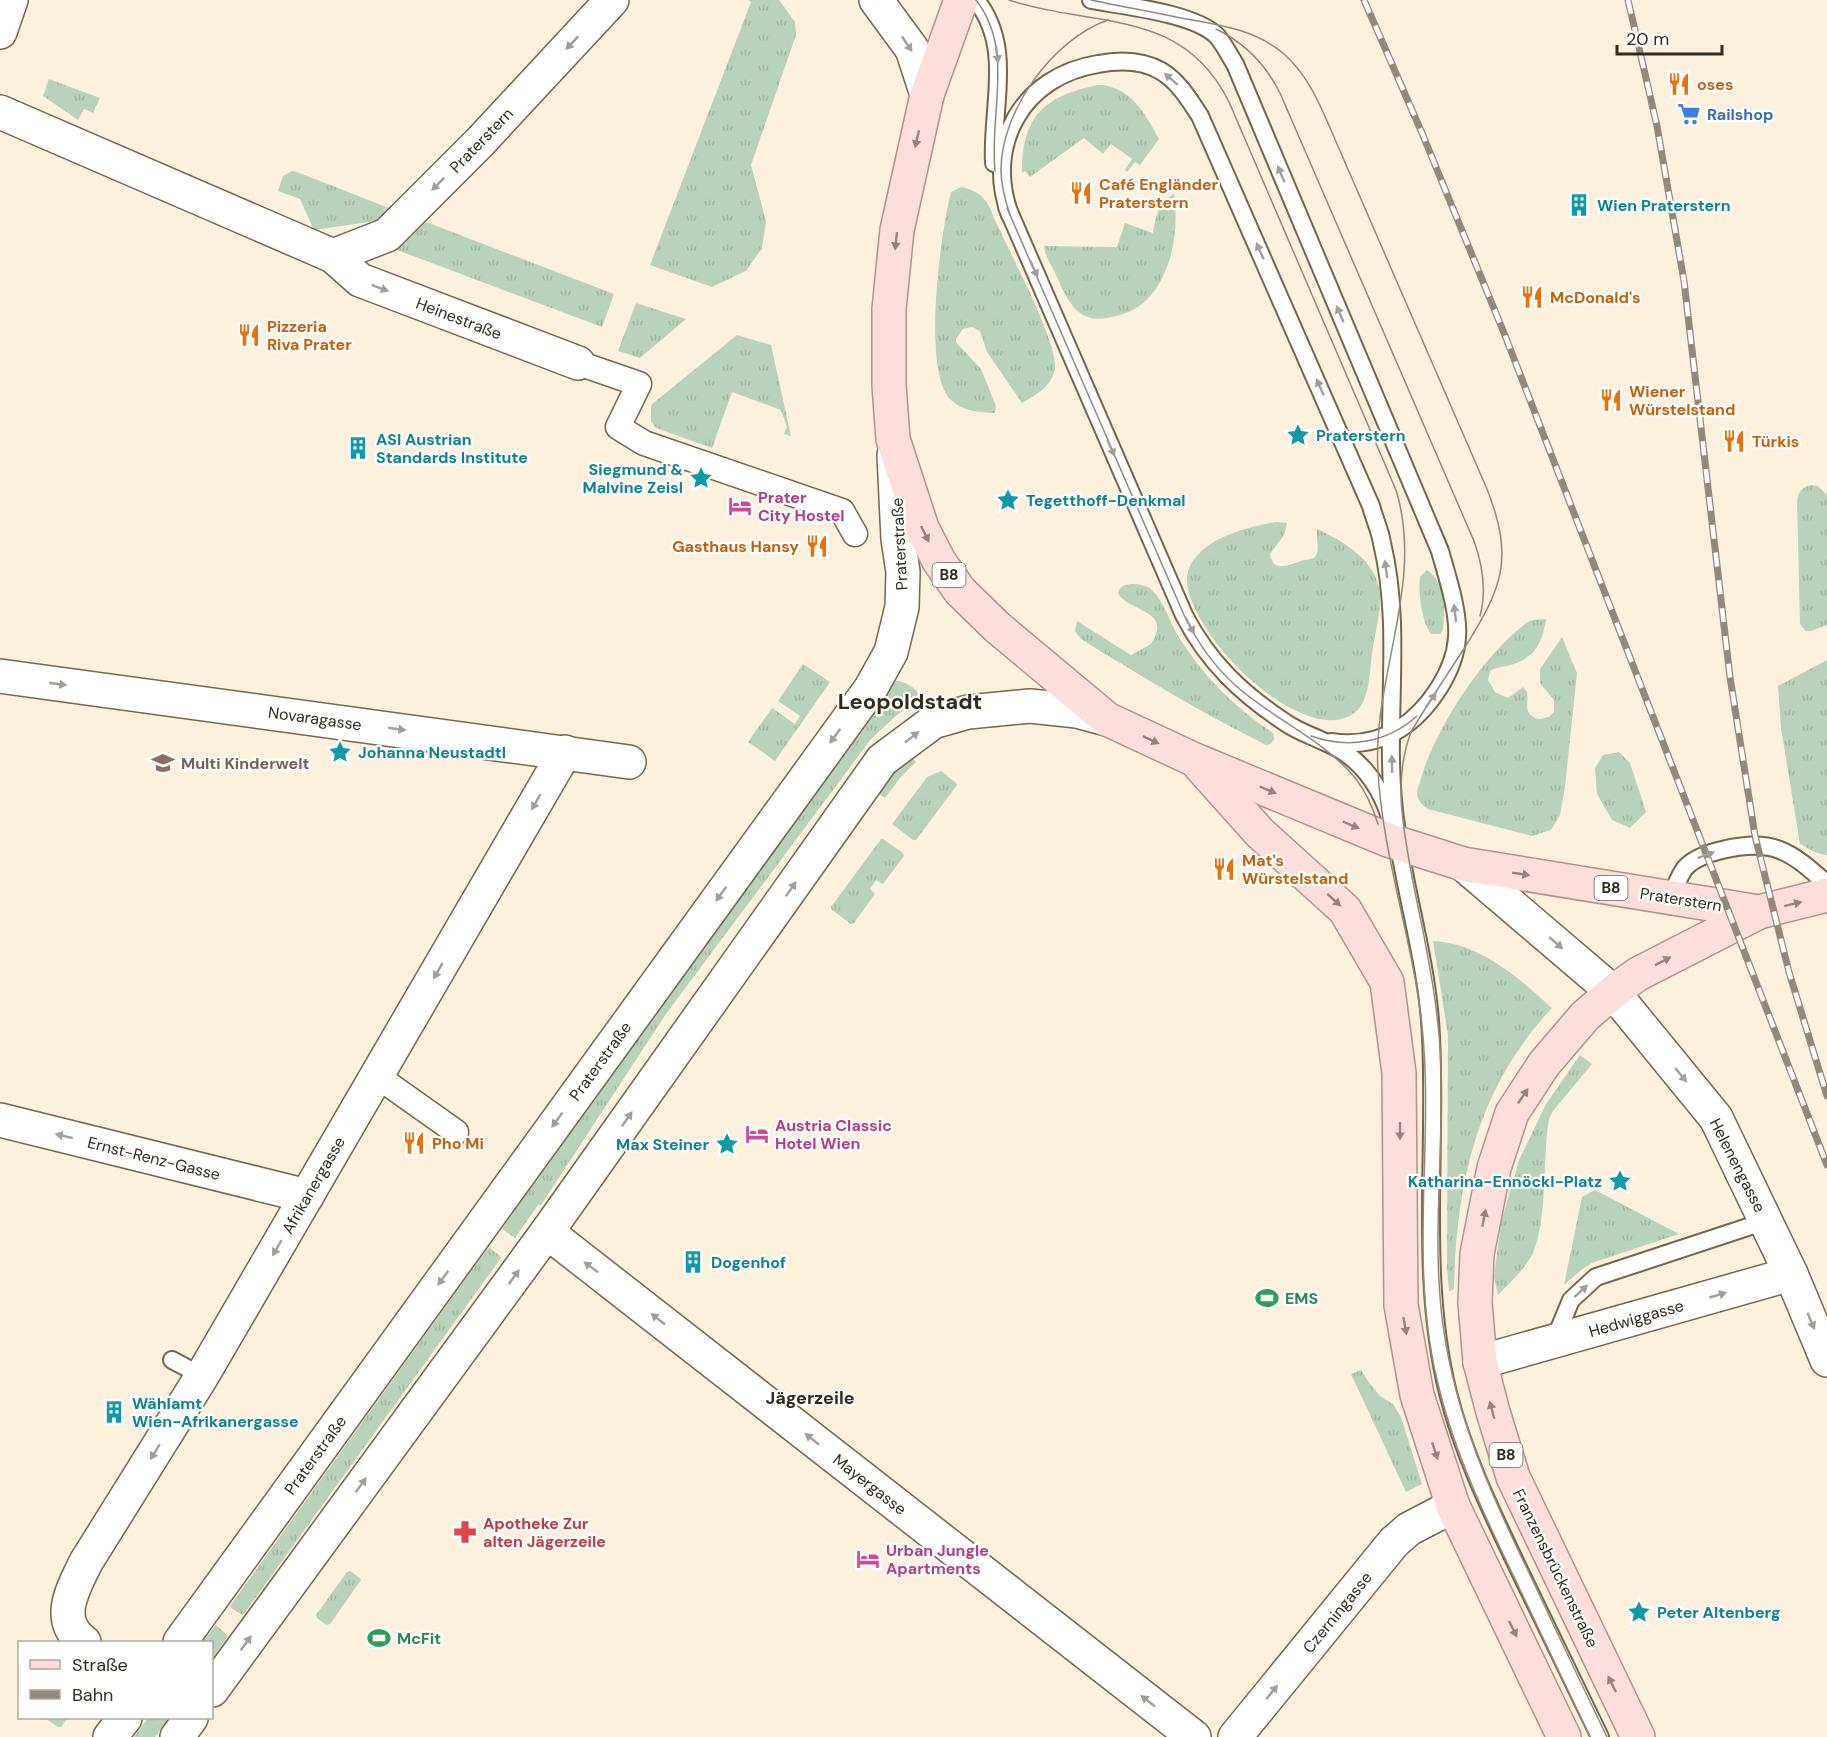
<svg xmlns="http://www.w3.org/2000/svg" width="1827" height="1737" font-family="'DM Sans',sans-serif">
<defs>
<pattern id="grass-tufts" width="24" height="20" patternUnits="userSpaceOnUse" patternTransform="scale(1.5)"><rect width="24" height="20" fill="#b9d3ba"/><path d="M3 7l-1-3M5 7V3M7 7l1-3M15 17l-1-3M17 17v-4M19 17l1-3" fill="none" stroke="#a0b59f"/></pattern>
</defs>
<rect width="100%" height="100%" fill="#fdf1de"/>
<g fill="url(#grass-tufts)">
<path d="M 748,0 L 779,0 L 795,22 L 796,35 L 751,165 L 766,221 L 762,248 L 746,271 L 712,287 L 650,265 L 751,2 Z"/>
<path d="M 49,79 L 100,98 L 93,113 L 84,109 L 78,120 L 43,96 Z"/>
<path d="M 1098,85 C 1130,85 1146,115 1159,139 L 1140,165 L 1135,162 L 1127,172 L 1125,170 L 1132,159 L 1111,144 L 1103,154 L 1084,138 L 1030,177 L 1025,171 L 1022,173 C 1022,116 1044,96 1098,85 Z"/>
<path d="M 292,171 L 297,172 L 394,210 L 383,220 L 314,230 L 300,199 L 278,191 L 283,176 Z"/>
<path d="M 961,187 C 980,191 988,200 994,218 C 1007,247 1057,340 1055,367 C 1053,386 1036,395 1022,403 L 987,352 L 980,331 L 972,327 L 963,329 L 956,339 L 956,342 L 981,369 L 996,406 L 995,413 C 979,412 964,412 951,400 C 921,372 941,230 951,192 Z"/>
<path d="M 1174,194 C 1178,220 1175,252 1163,276 C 1152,299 1137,312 1112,317 C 1103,319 1093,320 1085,316 C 1072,310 1063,292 1058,279 C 1053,269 1045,256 1044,246 L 1117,247 L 1125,223 L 1153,233 C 1156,216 1158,203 1174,194 Z"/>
<path d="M 426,222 L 614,294 L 602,327 L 397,250 Z"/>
<path d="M 636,303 L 686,319 L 640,358 L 618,351 Z"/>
<path d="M 737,335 L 771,345 L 791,436 L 784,434 L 787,427 L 781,410 L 732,392 L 712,448 L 656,428 L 651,421 L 651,405 Z"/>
<path d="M 1811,485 L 1818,486 L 1827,495 L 1827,625 L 1811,631 L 1806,631 L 1800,624 L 1797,501 C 1798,492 1802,487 1811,485 Z"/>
<path d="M 1276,522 L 1287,523 L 1284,535 L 1270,554 C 1273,573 1289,565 1301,561 C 1305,559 1312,560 1315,557 C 1320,552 1316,536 1317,529 C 1344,541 1377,561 1380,594 C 1381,613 1375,634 1372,653 C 1370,668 1370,688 1363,702 C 1355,720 1332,723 1315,718 C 1267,704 1218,654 1196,611 C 1191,600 1186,588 1187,576 C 1193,540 1246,527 1276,522 Z"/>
<path d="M 1427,570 C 1446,583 1445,609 1443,630 L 1440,634 L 1431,634 C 1421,619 1418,594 1420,577 Z"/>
<path d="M 1131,584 C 1139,584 1146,585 1152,590 C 1165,603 1170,624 1180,639 C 1204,677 1235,708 1273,733 L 1274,739 L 1271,744 L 1266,745 C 1202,713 1142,677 1081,639 L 1075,631 L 1077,621 L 1131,655 L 1151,644 C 1174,609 1127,612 1118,593 C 1120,586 1124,585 1131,584 Z"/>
<path d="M 1546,619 C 1543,640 1536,657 1514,664 C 1506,667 1498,666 1490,671 L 1488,680 L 1495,692 L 1508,698 L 1523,687 L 1527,692 C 1529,705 1522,714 1539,719 L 1549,717 L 1554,712 L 1554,700 L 1540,683 L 1540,669 L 1562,637 L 1577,673 L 1565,787 L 1560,815 L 1551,830 L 1532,836 L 1428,809 C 1423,806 1418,801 1417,795 C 1417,788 1421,779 1423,772 C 1438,725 1486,651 1528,622 C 1533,619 1540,620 1546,619 Z"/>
<path d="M 1827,660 L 1827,855 C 1817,854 1809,849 1800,844 L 1781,728 L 1778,686 Z"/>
<path d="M 803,664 L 830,682 L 775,761 L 748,742 L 772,708 L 795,724 L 800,716 L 778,701 Z"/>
<path d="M 896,681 C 906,681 918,689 920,698 L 918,702 L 897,715 L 871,739 L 666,1014 L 541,1205 L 538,1205 L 515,1238 L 502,1229 L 525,1195 L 523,1193 L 891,684 Z"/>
<path d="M 907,751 L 916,762 L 900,778 L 885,798 L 875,791 Z"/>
<path d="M 1619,752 L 1630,763 L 1646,812 L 1630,828 L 1612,820 L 1597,794 L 1595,768 L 1603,755 Z"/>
<path d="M 941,771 L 956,783 L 957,785 L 916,840 L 913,840 L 892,824 L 927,777 Z"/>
<path d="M 881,839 L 883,839 L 903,853 L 904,856 L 883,884 L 876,880 L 870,889 L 875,894 L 854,923 L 851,924 L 832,910 L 831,907 Z"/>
<path d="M 1433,941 C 1480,943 1519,978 1552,1008 C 1477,1088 1456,1183 1454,1290 L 1449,1291 L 1447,1268 L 1448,1035 Z"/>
<path d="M 1580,1055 L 1592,1064 L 1553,1111 L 1549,1119 C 1542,1157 1549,1229 1529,1260 C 1521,1273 1508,1284 1498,1295 L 1494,1277 L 1501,1223 L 1519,1160 L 1546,1104 Z"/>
<path d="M 1595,1190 L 1679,1234 L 1592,1263 L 1581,1270 L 1564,1285 L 1582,1197 Z"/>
<path d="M 490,1248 L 500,1256 L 501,1258 L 243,1615 L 231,1608 L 230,1606 L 487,1249 Z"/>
<path d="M 1361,1370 L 1370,1384 L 1380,1396 L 1393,1404 L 1401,1417 L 1422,1484 L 1406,1492 L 1351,1374 Z"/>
<path d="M 350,1571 L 360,1578 L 361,1580 L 330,1624 L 326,1625 L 317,1618 L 316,1615 L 347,1572 Z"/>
<path d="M 216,1625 L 228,1636 L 212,1659 L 212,1642 L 202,1642 Z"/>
<path d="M 45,1718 L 68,1718 L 61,1727 L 58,1727 Z"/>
<path d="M 148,1718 L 169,1718 L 155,1737 L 134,1737 Z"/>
</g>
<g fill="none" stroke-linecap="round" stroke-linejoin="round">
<g stroke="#776549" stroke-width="20">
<g id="service">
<path d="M 976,0 C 1014,48 991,107 994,163"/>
<path d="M 1091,0 C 1124,6 1194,13 1217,36 C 1224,44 1229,55 1235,64 L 1440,551 C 1447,576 1459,612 1457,637 C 1456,656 1449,672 1439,688 C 1414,727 1379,749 1331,742"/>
<path d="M 1007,207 L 1184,615 C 1208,662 1242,694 1286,723 C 1299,732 1313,736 1327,743 C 1360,757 1379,783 1390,817"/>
<path d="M 1010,215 C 984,144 1023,76 1098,64 C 1119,60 1142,60 1161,71 C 1178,81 1189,99 1200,116 L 1371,506 C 1374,518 1380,530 1382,543 C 1403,630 1384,722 1394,810 C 1402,886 1428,960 1431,1037 C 1437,1156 1419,1276 1448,1393 C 1464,1457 1494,1517 1522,1576 C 1548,1630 1574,1683 1600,1737"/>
<path d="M 1670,898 C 1675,888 1679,876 1685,868 C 1694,858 1709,853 1722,850 C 1774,838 1790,851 1827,884"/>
<path d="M 1554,1341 L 1571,1300 L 1596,1277 L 1766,1221"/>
<path d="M 172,1360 L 202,1376"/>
</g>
</g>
<g stroke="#776549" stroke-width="27">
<g id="pedestrian">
<path d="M 578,363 L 639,384 L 618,427 L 644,443 L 842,511 L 855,534"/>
<path d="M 377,1076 L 456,1132"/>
</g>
</g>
<g stroke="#776549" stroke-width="36">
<g id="minor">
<path d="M 0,112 L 333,256 L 360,280 L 578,363"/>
<path d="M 333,256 L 387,235 L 480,142 L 612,0"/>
<path d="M 0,676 L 629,762"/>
<path d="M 1463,864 L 1613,992 L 1716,1118 L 1791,1274 L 1827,1360"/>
<path d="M 0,1120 L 307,1196"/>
<path d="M 547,1232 L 1194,1737"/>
<path d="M 1480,1362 L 1791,1274"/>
<path d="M 84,1642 C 54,1620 73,1589 86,1562 L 202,1376 L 565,752"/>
<path d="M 1235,1737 L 1394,1542 L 1409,1529 L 1453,1506"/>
</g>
</g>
<g stroke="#776549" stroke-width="36">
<path id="tertiary" d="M 0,32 L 11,0"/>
</g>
<g stroke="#776549" stroke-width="36">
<g id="secondary">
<path d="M 876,0 L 912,49 L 927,95"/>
<path d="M 180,1642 L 871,688 L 891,652 L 902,607 L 903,572 L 898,539 L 894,455"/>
<path d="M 212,1690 L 547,1232 L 882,760 L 933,722 L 968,712 L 1030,706 L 1077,711 L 1107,719"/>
<path d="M 110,1737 L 125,1718"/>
<path d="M 177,1737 L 191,1718"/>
</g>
</g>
<g stroke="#b49189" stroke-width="36">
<g id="primary">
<path d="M 961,0 L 927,95 L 897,230 L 889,309 L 889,385 L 893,439 L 922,528 L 939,561 L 960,591 L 997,627 L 1107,719 L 1195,760 L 1388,840 L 1463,864 L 1759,912 L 1827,895"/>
<path d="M 1200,766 L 1260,833 L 1345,910 L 1387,982 L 1399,1073 L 1401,1305 L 1417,1395 L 1453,1506 L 1564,1737"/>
<path d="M 1638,1737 L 1513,1477 L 1493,1412 L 1480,1362 L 1475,1303 L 1477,1254 L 1494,1168 L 1512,1113 L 1544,1064 L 1585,1016 L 1613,992 L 1638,974 L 1759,912"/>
</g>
</g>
<use href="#service" stroke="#fff" stroke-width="16"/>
<use href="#pedestrian" stroke="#fff" stroke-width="24"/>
<use href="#minor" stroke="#fff" stroke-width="33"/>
<use href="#tertiary" stroke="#fff" stroke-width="33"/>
<use href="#secondary" stroke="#fff" stroke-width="33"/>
<use href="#primary" stroke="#fcdeda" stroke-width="33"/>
<g stroke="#92897a" stroke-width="1.5">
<path d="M 976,0 C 1015,50 989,113 995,171"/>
<path d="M 1009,0 C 1094,28 1182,7 1229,102 L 1396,490 C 1425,584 1372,677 1378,772 C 1383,858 1413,941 1422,1026 C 1433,1129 1414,1233 1429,1337 C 1441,1423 1477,1501 1515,1579 C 1540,1632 1565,1684 1590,1737"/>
<path d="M 1091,0 C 1119,6 1148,11 1176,17 C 1213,24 1254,28 1284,54 C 1311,78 1323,112 1337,144 L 1487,489 C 1514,558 1503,587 1465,647 C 1447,675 1428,703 1411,732 C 1393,780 1403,827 1412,877 C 1421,923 1432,969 1437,1016 C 1450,1118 1429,1222 1443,1325 C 1455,1416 1493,1499 1533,1581 C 1557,1633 1582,1685 1607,1737"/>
<path d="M 1216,29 C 1245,43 1266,65 1280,93 L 1474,541 C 1483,566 1487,590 1480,616"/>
<path d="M 1007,208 L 1184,615 C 1197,642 1213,665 1235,685 C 1270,717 1327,742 1356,779 C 1366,792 1373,808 1378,824"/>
<path d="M 1010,215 C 1005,200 1001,186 1001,170 C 1001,111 1053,39 1108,20"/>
<path d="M 1311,736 C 1348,749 1387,743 1417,716"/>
</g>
<g stroke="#92897a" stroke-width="7">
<g id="rail">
<path d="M 1364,0 L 1422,133 L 1504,333 L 1827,1165"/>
<path d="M 1628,0 L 1657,126 L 1684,281 L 1730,677 L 1755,836 L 1789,972 L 1827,1096"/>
</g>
</g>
<use href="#rail" stroke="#fff" stroke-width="4.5" stroke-dasharray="14" stroke-linecap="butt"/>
</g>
<defs><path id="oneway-solid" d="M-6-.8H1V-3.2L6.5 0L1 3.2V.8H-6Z" transform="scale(1.5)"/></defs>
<g fill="#a29f9a">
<use href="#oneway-solid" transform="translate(572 43) rotate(133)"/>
<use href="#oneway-solid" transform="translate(907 44) rotate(56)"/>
<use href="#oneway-solid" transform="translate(997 54) rotate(83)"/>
<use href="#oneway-solid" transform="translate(1171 79) rotate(-139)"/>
<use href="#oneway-solid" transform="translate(1281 174) rotate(-113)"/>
<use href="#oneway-solid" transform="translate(438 184) rotate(135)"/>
<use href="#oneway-solid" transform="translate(1260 251) rotate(-114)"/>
<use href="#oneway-solid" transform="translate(1034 269) rotate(66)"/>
<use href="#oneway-solid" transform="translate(380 288) rotate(21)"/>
<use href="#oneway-solid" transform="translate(1340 314) rotate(-113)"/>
<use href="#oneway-solid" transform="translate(1320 387) rotate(-114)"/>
<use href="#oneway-solid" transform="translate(1111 448) rotate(66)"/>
<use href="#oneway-solid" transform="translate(1386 569) rotate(-98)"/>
<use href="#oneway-solid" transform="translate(1455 613) rotate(-97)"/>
<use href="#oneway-solid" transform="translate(1190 626) rotate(62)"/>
<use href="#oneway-solid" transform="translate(58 684) rotate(8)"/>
<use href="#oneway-solid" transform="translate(1431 700) rotate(-55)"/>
<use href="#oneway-solid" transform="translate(397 729) rotate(8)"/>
<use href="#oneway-solid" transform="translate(835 736) rotate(126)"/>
<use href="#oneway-solid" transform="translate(912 737) rotate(-38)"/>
<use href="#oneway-solid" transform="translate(1392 764) rotate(-91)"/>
<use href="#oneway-solid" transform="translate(536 802) rotate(120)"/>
<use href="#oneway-solid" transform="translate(1706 855) rotate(-20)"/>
<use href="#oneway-solid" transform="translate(791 889) rotate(-55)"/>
<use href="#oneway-solid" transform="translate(721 894) rotate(126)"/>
<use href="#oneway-solid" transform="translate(1556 943) rotate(41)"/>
<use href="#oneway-solid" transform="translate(438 971) rotate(120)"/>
<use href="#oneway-solid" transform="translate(1681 1075) rotate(51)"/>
<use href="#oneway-solid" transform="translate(627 1119) rotate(-55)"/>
<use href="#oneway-solid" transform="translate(557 1120) rotate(126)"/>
<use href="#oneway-solid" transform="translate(64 1136) rotate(-166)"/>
<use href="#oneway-solid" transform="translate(277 1248) rotate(120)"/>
<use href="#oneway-solid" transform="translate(591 1267) rotate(-143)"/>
<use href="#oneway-solid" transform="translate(514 1277) rotate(-54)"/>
<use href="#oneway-solid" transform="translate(443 1278) rotate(126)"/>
<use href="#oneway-solid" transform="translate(1581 1291) rotate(-42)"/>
<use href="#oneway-solid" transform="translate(1718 1295) rotate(-16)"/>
<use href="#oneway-solid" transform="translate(658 1319) rotate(-142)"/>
<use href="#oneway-solid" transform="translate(1811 1321) rotate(67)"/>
<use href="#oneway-solid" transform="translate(812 1439) rotate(-142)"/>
<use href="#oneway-solid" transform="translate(155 1452) rotate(122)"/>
<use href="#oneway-solid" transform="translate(361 1485) rotate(-54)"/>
<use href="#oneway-solid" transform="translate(246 1643) rotate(-54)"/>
<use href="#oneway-solid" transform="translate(1272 1692) rotate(-51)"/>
<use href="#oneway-solid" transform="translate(1148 1701) rotate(-142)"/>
</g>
<g fill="#96847c">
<use href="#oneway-solid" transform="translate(917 139) rotate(103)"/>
<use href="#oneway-solid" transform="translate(896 241) rotate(96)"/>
<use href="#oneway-solid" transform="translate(925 534) rotate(64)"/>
<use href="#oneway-solid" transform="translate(1151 740) rotate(25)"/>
<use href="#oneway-solid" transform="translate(1268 790) rotate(23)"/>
<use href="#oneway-solid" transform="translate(1351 825) rotate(23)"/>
<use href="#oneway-solid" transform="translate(1521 874) rotate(9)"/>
<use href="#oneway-solid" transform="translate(1334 900) rotate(42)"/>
<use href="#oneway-solid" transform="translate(1793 904) rotate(-14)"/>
<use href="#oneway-solid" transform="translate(1663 961) rotate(-27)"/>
<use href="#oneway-solid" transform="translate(1523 1096) rotate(-56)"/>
<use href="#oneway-solid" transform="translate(1400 1131) rotate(90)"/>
<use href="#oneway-solid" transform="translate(1484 1218) rotate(-79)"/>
<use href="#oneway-solid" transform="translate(1405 1326) rotate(80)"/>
<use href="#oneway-solid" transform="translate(1492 1410) rotate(-105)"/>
<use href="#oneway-solid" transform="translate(1435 1451) rotate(72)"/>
<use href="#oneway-solid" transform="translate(1513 1629) rotate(64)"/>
<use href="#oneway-solid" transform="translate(1612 1684) rotate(-116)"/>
</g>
<defs>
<g id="restaurant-bare" transform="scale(1.8)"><path d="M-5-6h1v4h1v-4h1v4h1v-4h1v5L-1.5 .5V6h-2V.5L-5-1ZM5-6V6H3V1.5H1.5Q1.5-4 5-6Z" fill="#e8710a" stroke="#fff" stroke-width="2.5" paint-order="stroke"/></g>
<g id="supermarket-bare" transform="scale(1.8)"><path d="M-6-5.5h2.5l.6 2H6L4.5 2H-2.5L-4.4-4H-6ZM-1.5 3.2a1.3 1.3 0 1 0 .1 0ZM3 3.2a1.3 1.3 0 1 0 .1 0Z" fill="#3f7fe0" stroke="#fff" stroke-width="2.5" paint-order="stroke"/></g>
<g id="building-bare" transform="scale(1.8)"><path d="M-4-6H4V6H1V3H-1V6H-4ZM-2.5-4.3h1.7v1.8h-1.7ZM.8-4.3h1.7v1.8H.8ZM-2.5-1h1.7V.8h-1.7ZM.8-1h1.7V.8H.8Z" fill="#0f9aa8" stroke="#fff" stroke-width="2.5" paint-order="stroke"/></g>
<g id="sight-bare" transform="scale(1.8)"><path d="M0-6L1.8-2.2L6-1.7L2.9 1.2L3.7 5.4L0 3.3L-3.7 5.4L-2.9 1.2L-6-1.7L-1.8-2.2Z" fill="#0f9aa8" stroke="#fff" stroke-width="2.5" paint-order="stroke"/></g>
<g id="hotel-bare" transform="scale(1.8)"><path d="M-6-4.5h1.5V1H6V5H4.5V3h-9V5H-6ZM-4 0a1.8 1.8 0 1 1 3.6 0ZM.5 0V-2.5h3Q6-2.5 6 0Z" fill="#d1479c" stroke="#fff" stroke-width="2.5" paint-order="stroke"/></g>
<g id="school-bare" transform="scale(1.8)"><path d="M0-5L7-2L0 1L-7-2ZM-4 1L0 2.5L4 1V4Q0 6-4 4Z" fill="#8d6e63" stroke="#fff" stroke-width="2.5" paint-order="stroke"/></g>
<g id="stadium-bare" transform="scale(1.8)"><path d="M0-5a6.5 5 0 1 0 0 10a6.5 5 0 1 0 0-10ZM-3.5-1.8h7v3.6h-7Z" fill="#2e9e5b" stroke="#fff" stroke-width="2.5" paint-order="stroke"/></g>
<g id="pharmacy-bare" transform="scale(1.8)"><path d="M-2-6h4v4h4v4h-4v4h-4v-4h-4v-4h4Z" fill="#e0444e" stroke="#fff" stroke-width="2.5" paint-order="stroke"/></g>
</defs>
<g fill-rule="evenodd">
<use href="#restaurant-bare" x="1679" y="84"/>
<use href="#supermarket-bare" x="1689" y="114"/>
<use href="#restaurant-bare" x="1081" y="193"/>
<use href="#building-bare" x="1579" y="205"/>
<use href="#restaurant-bare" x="1532" y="297"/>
<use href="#restaurant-bare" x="249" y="335"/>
<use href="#restaurant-bare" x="1611" y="400"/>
<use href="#sight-bare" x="1298" y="435"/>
<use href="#restaurant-bare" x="1734" y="441"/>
<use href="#building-bare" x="358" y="448"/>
<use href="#sight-bare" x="701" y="478"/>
<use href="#sight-bare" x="1008" y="500"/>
<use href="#hotel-bare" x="740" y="506"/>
<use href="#restaurant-bare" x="817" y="546"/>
<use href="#sight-bare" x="340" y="752"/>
<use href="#school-bare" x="163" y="763"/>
<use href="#restaurant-bare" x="1224" y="869"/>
<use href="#hotel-bare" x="757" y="1134"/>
<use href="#restaurant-bare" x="414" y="1143"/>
<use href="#sight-bare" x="727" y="1144"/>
<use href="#sight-bare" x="1620" y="1181"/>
<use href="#building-bare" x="693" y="1262"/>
<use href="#stadium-bare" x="1267" y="1298"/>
<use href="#building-bare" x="114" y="1412"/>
<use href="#pharmacy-bare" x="465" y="1532"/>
<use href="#hotel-bare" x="868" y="1559"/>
<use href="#sight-bare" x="1639" y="1612"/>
<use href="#stadium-bare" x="379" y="1638"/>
</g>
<g text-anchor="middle" stroke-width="4.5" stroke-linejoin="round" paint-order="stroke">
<g fill="#fff" stroke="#6f6a62" stroke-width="1.5">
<rect x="932.5" y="563" width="33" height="24" rx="4.5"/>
<rect x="1594.5" y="876" width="33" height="24" rx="4.5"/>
<rect x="1489.5" y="1443" width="33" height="24" rx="4.5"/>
</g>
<g font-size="15" font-weight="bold" fill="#312a1e">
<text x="949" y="580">B8</text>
<text x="1611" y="893">B8</text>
<text x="1506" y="1460">B8</text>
</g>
<g font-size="16" font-weight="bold" fill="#c56008" stroke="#fff" text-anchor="start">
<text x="1697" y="90">oses</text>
<text x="1099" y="190">Café Engländer<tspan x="1099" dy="18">Praterstern</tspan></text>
<text x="1550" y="303">McDonald's</text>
<text x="267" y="332">Pizzeria<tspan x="267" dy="18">Riva Prater</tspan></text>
<text x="1629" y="397">Wiener<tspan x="1629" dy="18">Würstelstand</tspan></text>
<text x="1752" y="447">Türkis</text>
<text x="799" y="552" text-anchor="end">Gasthaus Hansy</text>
<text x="1242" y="866">Mat's<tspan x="1242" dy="18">Würstelstand</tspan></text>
<text x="432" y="1149">Pho Mi</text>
</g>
<g font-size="16" font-weight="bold" fill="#366cbe" stroke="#fff" text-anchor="start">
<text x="1707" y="120">Railshop</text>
</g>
<g font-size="16" fill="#312a1e" stroke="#fff">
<text transform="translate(481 140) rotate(-46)" y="6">Praterstern</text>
<text transform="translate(459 318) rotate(21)" y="6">Heinestraße</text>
<text transform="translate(899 544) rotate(-93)" y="6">Praterstraße</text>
<text transform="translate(315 718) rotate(8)" y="6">Novaragasse</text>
<text transform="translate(1681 899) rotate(9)" y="6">Praterstern</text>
<text transform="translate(600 1061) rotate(-54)" y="6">Praterstraße</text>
<text transform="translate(154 1158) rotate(14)" y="6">Ernst-Renz-Gasse</text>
<text transform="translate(1738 1165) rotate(63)" y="6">Helenengasse</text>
<text transform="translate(313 1185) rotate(-60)" y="6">Afrikanergasse</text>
<text transform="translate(1636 1318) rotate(-16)" y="6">Hedwiggasse</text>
<text transform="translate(315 1455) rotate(-54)" y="6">Praterstraße</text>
<text transform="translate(870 1484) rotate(38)" y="6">Mayergasse</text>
<text transform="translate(1556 1568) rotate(64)" y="6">Franzensbrückenstraße</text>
<text transform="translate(1337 1612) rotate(-51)" y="6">Czerningasse</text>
</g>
<g font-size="16" font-weight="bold" fill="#0d838f" stroke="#fff" text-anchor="start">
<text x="1597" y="211">Wien Praterstern</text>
<text x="1316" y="441">Praterstern</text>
<text x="376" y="445">ASI Austrian<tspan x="376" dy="18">Standards Institute</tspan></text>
<text x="683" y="475" text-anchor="end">Siegmund &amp;<tspan x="683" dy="18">Malvine Zeisl</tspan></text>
<text x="1026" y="506">Tegetthoff-Denkmal</text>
<text x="358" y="758">Johanna Neustadtl</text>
<text x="709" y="1150" text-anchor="end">Max Steiner</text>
<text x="1602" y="1187" text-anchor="end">Katharina-Ennöckl-Platz</text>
<text x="711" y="1268">Dogenhof</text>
<text x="132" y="1409">Wählamt<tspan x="132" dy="18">Wien-Afrikanergasse</tspan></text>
<text x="1657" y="1618">Peter Altenberg</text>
</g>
<g font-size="16" font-weight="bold" fill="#b23c85" stroke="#fff" text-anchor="start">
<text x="758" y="503">Prater<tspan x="758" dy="18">City Hostel</tspan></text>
<text x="775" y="1131">Austria Classic<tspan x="775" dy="18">Hotel Wien</tspan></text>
<text x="886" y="1556">Urban Jungle<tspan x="886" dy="18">Apartments</tspan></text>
</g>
<g font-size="16" font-weight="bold" fill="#785e54" stroke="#fff" text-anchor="start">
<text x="181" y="769">Multi Kinderwelt</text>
</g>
<g font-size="16" font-weight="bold" fill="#27864d" stroke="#fff" text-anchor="start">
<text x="1285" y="1304">EMS</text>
<text x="397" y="1644">McFit</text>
</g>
<g font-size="16" font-weight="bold" fill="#be3a42" stroke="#fff" text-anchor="start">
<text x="483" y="1529">Apotheke Zur<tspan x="483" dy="18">alten Jägerzeile</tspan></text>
</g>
<g font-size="18" font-weight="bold" fill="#312a1e" stroke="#fff">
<text x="810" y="1404">Jägerzeile</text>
</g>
<g font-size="22" font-weight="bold" fill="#312a1e" stroke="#fff">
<text x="910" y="709">Leopoldstadt</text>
</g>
</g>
<rect x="18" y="1641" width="195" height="78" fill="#ffffff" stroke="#adaaa5" stroke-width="1.5"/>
<rect x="30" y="1660" width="30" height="9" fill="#fcdeda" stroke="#adaaa5" stroke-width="1.5"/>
<text x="72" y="1671" font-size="18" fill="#312a1e">Straße</text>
<rect x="30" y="1690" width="30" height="9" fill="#92897a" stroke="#adaaa5" stroke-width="1.5"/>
<text x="72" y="1701" font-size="18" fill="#312a1e">Bahn</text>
<path d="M1617 45v9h105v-9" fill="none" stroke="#312a1e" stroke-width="3"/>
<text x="1626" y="45" font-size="18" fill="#312a1e" stroke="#ffffff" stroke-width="4.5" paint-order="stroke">20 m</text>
</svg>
